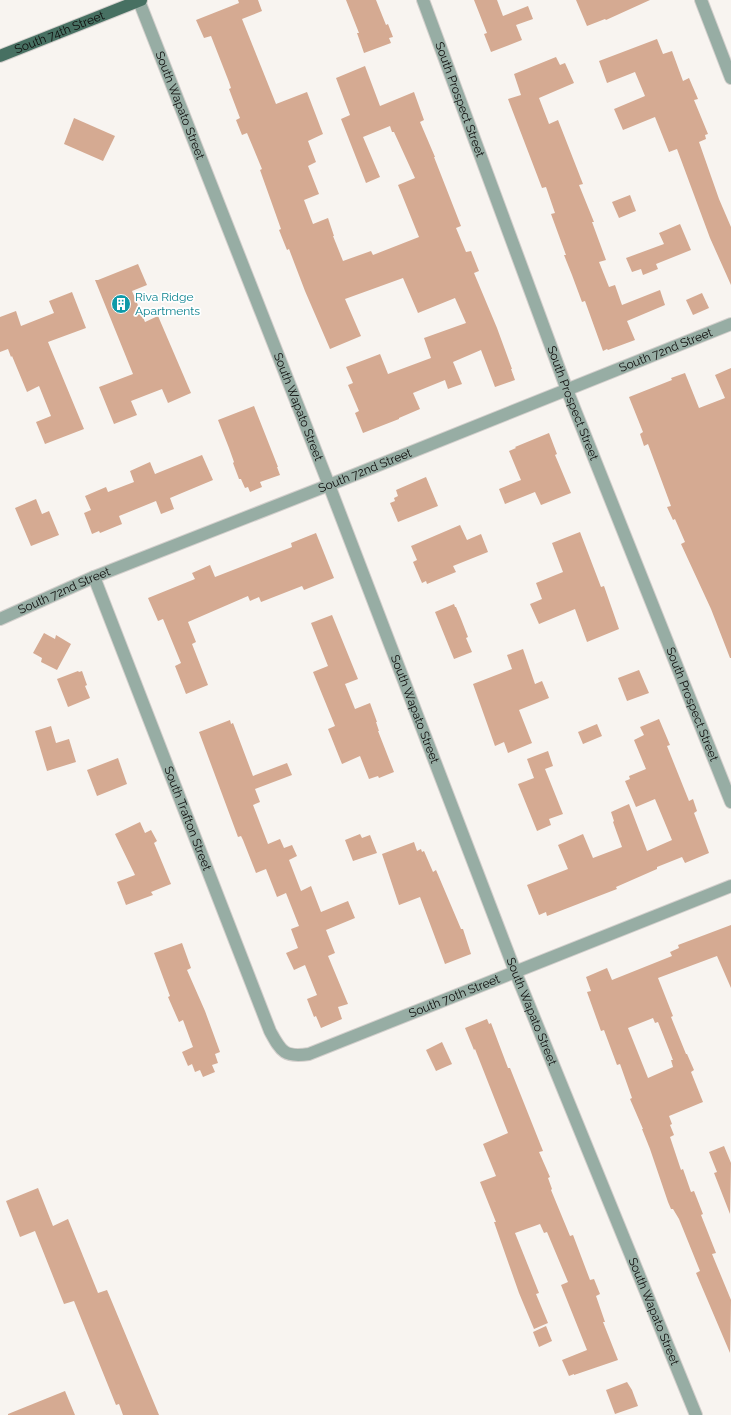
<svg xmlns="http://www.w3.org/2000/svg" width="731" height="1415" font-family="Raleway,sans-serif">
<rect width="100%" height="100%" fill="#f8f4f0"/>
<g fill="#d5aa92" fill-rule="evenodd">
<path d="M 238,0 L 258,0 L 262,11 L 242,19 L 276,104 L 307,92 L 323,134 L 308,141 L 316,162 L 308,166 L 319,194 L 304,200 L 313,224 L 328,218 L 334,236 L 333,236 L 343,261 L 371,251 L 373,255 L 419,237 L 398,185 L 415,178 L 394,132 L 392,132 L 390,126 L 363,137 L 380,177 L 366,183 L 341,119 L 350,115 L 336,78 L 365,66 L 380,106 L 414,92 L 424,120 L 420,122 L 435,157 L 434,157 L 461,226 L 456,228 L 466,252 L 471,251 L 479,271 L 474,273 L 497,328 L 512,369 L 511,369 L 515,380 L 495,387 L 481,350 L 453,362 L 462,384 L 448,389 L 445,380 L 413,393 L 420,409 L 399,418 L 399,419 L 363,433 L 355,413 L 359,411 L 348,385 L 353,383 L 346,367 L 380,354 L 388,374 L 431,358 L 424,338 L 466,323 L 455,298 L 418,313 L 403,278 L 345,299 L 361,336 L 330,349 L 305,291 L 289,249 L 287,250 L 279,230 L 281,229 L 260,170 L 262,169 L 247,133 L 242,135 L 236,120 L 240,118 L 229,89 L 231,88 L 229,82 L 211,36 L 204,38 L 196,20 L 239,3 Z"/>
<path d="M 346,0 L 376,0 L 386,25 L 388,24 L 393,37 L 389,38 L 391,43 L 364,53 L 357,33 L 359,33 Z"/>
<path d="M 474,0 L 497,0 L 503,16 L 528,6 L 533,19 L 516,25 L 522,40 L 491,52 L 484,34 L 487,33 Z"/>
<path d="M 576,0 L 650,0 L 606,20 L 605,19 L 587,26 Z"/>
<path d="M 657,39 L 663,54 L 672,51 L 683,81 L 689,78 L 698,99 L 694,100 L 708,134 L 705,135 L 706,139 L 699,142 L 719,199 L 731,227 L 731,285 L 710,238 L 677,149 L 669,152 L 655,117 L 623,130 L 614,109 L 645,96 L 635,72 L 607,83 L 599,61 Z"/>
<path d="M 556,57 L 560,65 L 565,63 L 574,83 L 539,98 L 549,124 L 558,120 L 583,184 L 579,185 L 594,222 L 592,222 L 606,260 L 599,262 L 609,287 L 615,285 L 622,305 L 660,290 L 665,305 L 627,321 L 635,340 L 608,350 L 607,349 L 603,351 L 585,301 L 582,302 L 572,275 L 564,255 L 566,255 L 551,214 L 555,213 L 546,187 L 542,188 L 508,99 L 521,95 L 514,74 Z"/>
<path d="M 74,118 L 115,136 L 103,161 L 64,144 Z"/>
<path d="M 630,195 L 636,211 L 619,218 L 612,202 Z"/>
<path d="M 680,224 L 691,250 L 656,264 L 658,269 L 643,275 L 641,269 L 632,272 L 626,258 L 664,244 L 659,233 Z"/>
<path d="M 138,264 L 147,285 L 132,291 L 145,322 L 158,316 L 191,393 L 168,403 L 162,389 L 131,401 L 137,415 L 114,424 L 99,387 L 133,374 L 95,280 L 98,280 Z"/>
<path d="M 72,292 L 86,328 L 48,342 L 84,429 L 45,444 L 36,422 L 51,416 L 39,386 L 27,392 L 12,356 L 11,357 L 8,349 L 0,352 L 0,317 L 16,311 L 21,326 L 54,313 L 49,301 Z"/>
<path d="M 702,293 L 709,308 L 693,315 L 686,300 Z"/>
<path d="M 731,368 L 731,658 L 730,658 L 711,609 L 681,544 L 685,542 L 675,519 L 673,520 L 667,507 L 671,506 L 648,444 L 644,446 L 640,434 L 643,432 L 629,397 L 672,380 L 671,378 L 685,373 L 699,408 L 725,398 L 715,375 Z"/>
<path d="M 254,406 L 278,467 L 277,467 L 280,475 L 260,482 L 262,487 L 250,492 L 248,487 L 245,488 L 241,479 L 239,479 L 233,463 L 234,462 L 229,448 L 218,420 Z"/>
<path d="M 549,433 L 557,454 L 555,455 L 571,493 L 541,505 L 535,492 L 505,504 L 499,489 L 521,480 L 509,451 L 516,448 L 515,447 Z"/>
<path d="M 202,455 L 213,480 L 170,498 L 174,509 L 161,514 L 156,501 L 119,516 L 122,524 L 100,533 L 99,531 L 92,534 L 84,513 L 91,510 L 85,496 L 106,487 L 108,492 L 134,482 L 130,471 L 150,462 L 155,474 Z"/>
<path d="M 426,477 L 438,506 L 398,522 L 390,503 L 395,501 L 394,498 L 398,496 L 396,490 Z"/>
<path d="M 36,499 L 42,514 L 49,511 L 59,535 L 31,546 L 15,508 Z"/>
<path d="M 460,525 L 467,540 L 481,534 L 488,552 L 453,566 L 456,572 L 427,584 L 426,581 L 422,583 L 413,562 L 417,560 L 411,546 Z"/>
<path d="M 580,532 L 601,587 L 604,586 L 619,629 L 587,642 L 575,609 L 539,624 L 530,604 L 542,599 L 536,583 L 563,572 L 552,543 Z"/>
<path d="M 316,533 L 334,578 L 304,590 L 302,586 L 261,602 L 259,597 L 250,601 L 248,596 L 188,622 L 196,642 L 192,644 L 208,685 L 186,694 L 175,666 L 181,663 L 163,619 L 158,621 L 148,598 L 195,579 L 192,573 L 210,565 L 215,577 L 292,547 L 291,543 Z"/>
<path d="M 454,604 L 455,607 L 456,607 L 461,619 L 468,637 L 466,638 L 472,652 L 454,659 L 435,612 Z"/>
<path d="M 332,615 L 358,679 L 345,684 L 355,709 L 370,703 L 377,722 L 376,722 L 379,731 L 378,731 L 394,772 L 379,778 L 378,776 L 369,779 L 360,756 L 342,764 L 328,729 L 335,726 L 313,672 L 328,666 L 311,623 Z"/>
<path d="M 44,633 L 55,639 L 56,635 L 71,644 L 57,670 L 41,662 L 42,658 L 33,653 Z"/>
<path d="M 523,649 L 535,684 L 542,681 L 549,698 L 519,710 L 532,743 L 508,753 L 504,742 L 495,746 L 473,684 L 512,669 L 507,655 Z"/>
<path d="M 639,670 L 649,693 L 627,701 L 618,678 Z"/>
<path d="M 78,671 L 79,672 L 82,671 L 87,685 L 85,686 L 90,698 L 68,707 L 57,679 Z"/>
<path d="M 659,719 L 670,745 L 667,746 L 689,801 L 693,799 L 697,811 L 694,813 L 709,853 L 685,863 L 682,857 L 657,867 L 657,869 L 616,887 L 617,889 L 547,916 L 546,912 L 539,915 L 527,885 L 568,869 L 558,845 L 583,834 L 593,858 L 622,847 L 613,822 L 614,821 L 611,812 L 629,804 L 647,851 L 672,840 L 655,799 L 636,807 L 625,781 L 630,779 L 629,776 L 646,769 L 634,740 L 644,735 L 640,727 Z"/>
<path d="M 230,720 L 231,724 L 233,723 L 253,776 L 287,763 L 292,775 L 255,789 L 260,802 L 253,805 L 268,844 L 280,839 L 284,848 L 292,845 L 297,856 L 289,860 L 301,891 L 311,886 L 321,912 L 348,901 L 355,918 L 326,930 L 335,953 L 328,956 L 348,1004 L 338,1007 L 342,1019 L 321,1028 L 316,1016 L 314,1017 L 307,999 L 317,995 L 305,965 L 294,970 L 286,953 L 298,948 L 291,929 L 299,926 L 286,893 L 277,897 L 266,869 L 256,873 L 243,840 L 241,836 L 238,837 L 199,732 Z"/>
<path d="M 597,724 L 602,736 L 583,744 L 578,732 Z"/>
<path d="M 51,726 L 56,743 L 69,739 L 76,762 L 47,771 L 35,731 Z"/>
<path d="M 548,751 L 553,766 L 545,769 L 563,814 L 549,819 L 551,825 L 537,831 L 518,784 L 534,778 L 527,759 Z"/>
<path d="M 118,758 L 127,784 L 97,796 L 87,770 Z"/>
<path d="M 140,822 L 145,833 L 151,830 L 157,841 L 154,843 L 171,884 L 151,892 L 153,895 L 126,905 L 117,882 L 135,875 L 115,834 Z"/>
<path d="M 360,834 L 362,838 L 370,835 L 377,853 L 353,861 L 345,840 Z"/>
<path d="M 414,842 L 417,851 L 421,849 L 422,852 L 424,851 L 433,872 L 436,870 L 461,929 L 463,929 L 471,954 L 445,964 L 420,897 L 399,905 L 382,854 Z"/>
<path d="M 731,925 L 731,988 L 717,956 L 658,978 L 673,1016 L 671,1017 L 686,1054 L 687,1054 L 694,1070 L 691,1072 L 703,1102 L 669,1116 L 672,1124 L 670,1125 L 674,1135 L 670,1137 L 681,1170 L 683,1169 L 691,1192 L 694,1191 L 703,1214 L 701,1215 L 716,1253 L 712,1254 L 731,1300 L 730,1353 L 696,1273 L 700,1271 L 679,1219 L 673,1209 L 671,1209 L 668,1202 L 650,1149 L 642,1129 L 643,1129 L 630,1099 L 632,1098 L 620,1064 L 617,1065 L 604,1030 L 601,1031 L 587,992 L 591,991 L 586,977 L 607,968 L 612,980 L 672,956 L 670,952 L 679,948 L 678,945 ZM 653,1018 L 655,1023 L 658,1022 L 673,1060 L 671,1060 L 673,1067 L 648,1078 L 628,1028 Z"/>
<path d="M 182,943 L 191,968 L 187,970 L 205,1011 L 220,1052 L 215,1054 L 218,1063 L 212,1065 L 215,1072 L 203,1077 L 200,1070 L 195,1072 L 192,1064 L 188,1066 L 182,1052 L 193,1047 L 183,1020 L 179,1022 L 168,997 L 170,996 L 154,953 Z"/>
<path d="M 487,1019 L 489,1024 L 491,1023 L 508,1068 L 510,1068 L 543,1151 L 539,1152 L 550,1177 L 548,1178 L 552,1189 L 551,1190 L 570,1236 L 573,1235 L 590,1280 L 594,1279 L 600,1294 L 596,1296 L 605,1322 L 603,1322 L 618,1360 L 574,1375 L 574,1374 L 569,1376 L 562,1360 L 587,1350 L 561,1285 L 568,1282 L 547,1232 L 544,1233 L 540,1224 L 515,1233 L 539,1293 L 536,1294 L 548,1323 L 534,1329 L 519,1293 L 494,1222 L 496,1222 L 480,1182 L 496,1176 L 483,1144 L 508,1133 L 475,1049 L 474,1050 L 465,1028 Z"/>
<path d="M 442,1042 L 452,1064 L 436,1071 L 426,1050 Z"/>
<path d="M 724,1146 L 731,1163 L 730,1214 L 714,1173 L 717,1172 L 709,1152 Z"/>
<path d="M 38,1188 L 53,1226 L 68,1219 L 98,1293 L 107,1290 L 159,1415 L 123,1415 L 119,1404 L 116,1405 L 74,1301 L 64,1304 L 35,1231 L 20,1237 L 6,1201 Z"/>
<path d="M 546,1326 L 552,1341 L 539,1347 L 533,1332 Z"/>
<path d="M 627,1382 L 632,1390 L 638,1406 L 615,1414 L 606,1390 Z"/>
<path d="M 65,1391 L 75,1415 L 8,1415 L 8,1414 Z"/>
</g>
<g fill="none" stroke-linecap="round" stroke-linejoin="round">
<g stroke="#d3cfcc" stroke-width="14">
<g id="minor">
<path id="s1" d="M 423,0 L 567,390 L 731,802"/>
<path d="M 701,0 L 731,78"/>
<path id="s2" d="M 139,1 L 329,485 L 515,971 L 696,1415"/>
<path id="s3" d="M 94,577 L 270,1031 C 281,1051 284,1058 309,1054 L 731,886"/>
<path id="s4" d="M 0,619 L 94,577 L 329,485 L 731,324"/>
</g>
</g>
<g stroke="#d3cfcc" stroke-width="14">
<g id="major">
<path id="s5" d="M 0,56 L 141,0"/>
</g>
</g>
<use href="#minor" stroke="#97ada4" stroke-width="12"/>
<use href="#major" stroke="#477062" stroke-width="12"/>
</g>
<defs>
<g id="building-disc" transform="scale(1)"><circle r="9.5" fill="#0f9aa8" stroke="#fff"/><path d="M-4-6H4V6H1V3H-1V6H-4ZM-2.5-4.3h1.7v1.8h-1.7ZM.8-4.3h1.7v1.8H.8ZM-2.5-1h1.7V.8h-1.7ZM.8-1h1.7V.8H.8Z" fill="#fff"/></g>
</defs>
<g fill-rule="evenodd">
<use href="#building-disc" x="121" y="304"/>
</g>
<g text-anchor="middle" stroke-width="3.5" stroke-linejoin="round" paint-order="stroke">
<g font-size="12" fill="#100f0e" stroke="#fff">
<text dy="4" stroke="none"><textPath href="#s5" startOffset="64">South 74th Street</textPath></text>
<text dy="4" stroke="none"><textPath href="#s1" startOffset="106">South Prospect Street</textPath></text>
<text dy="4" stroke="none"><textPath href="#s2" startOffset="112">South Wapato Street</textPath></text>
<text dy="4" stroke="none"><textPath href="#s4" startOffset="718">South 72nd Street</textPath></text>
<text dy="4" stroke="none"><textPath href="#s1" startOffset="430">South Prospect Street</textPath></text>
<text dy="4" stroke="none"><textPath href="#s2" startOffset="436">South Wapato Street</textPath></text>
<text dy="4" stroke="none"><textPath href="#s4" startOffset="394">South 72nd Street</textPath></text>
<text dy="4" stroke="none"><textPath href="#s4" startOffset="70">South 72nd Street</textPath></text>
<text dy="4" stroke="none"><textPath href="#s1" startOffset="754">South Prospect Street</textPath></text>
<text dy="4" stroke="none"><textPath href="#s2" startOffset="760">South Wapato Street</textPath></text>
<text dy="4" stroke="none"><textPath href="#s3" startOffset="259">South Trafton Street</textPath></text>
<text dy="4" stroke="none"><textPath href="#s3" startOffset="694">South 70th Street</textPath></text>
<text dy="4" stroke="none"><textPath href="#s2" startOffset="1084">South Wapato Street</textPath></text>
<text dy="4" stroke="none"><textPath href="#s2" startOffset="1408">South Wapato Street</textPath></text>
</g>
<g font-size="12" fill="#0d838f" stroke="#fff" text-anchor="start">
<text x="135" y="301">Riva Ridge<tspan x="135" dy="14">Apartments</tspan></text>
</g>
</g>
</svg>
